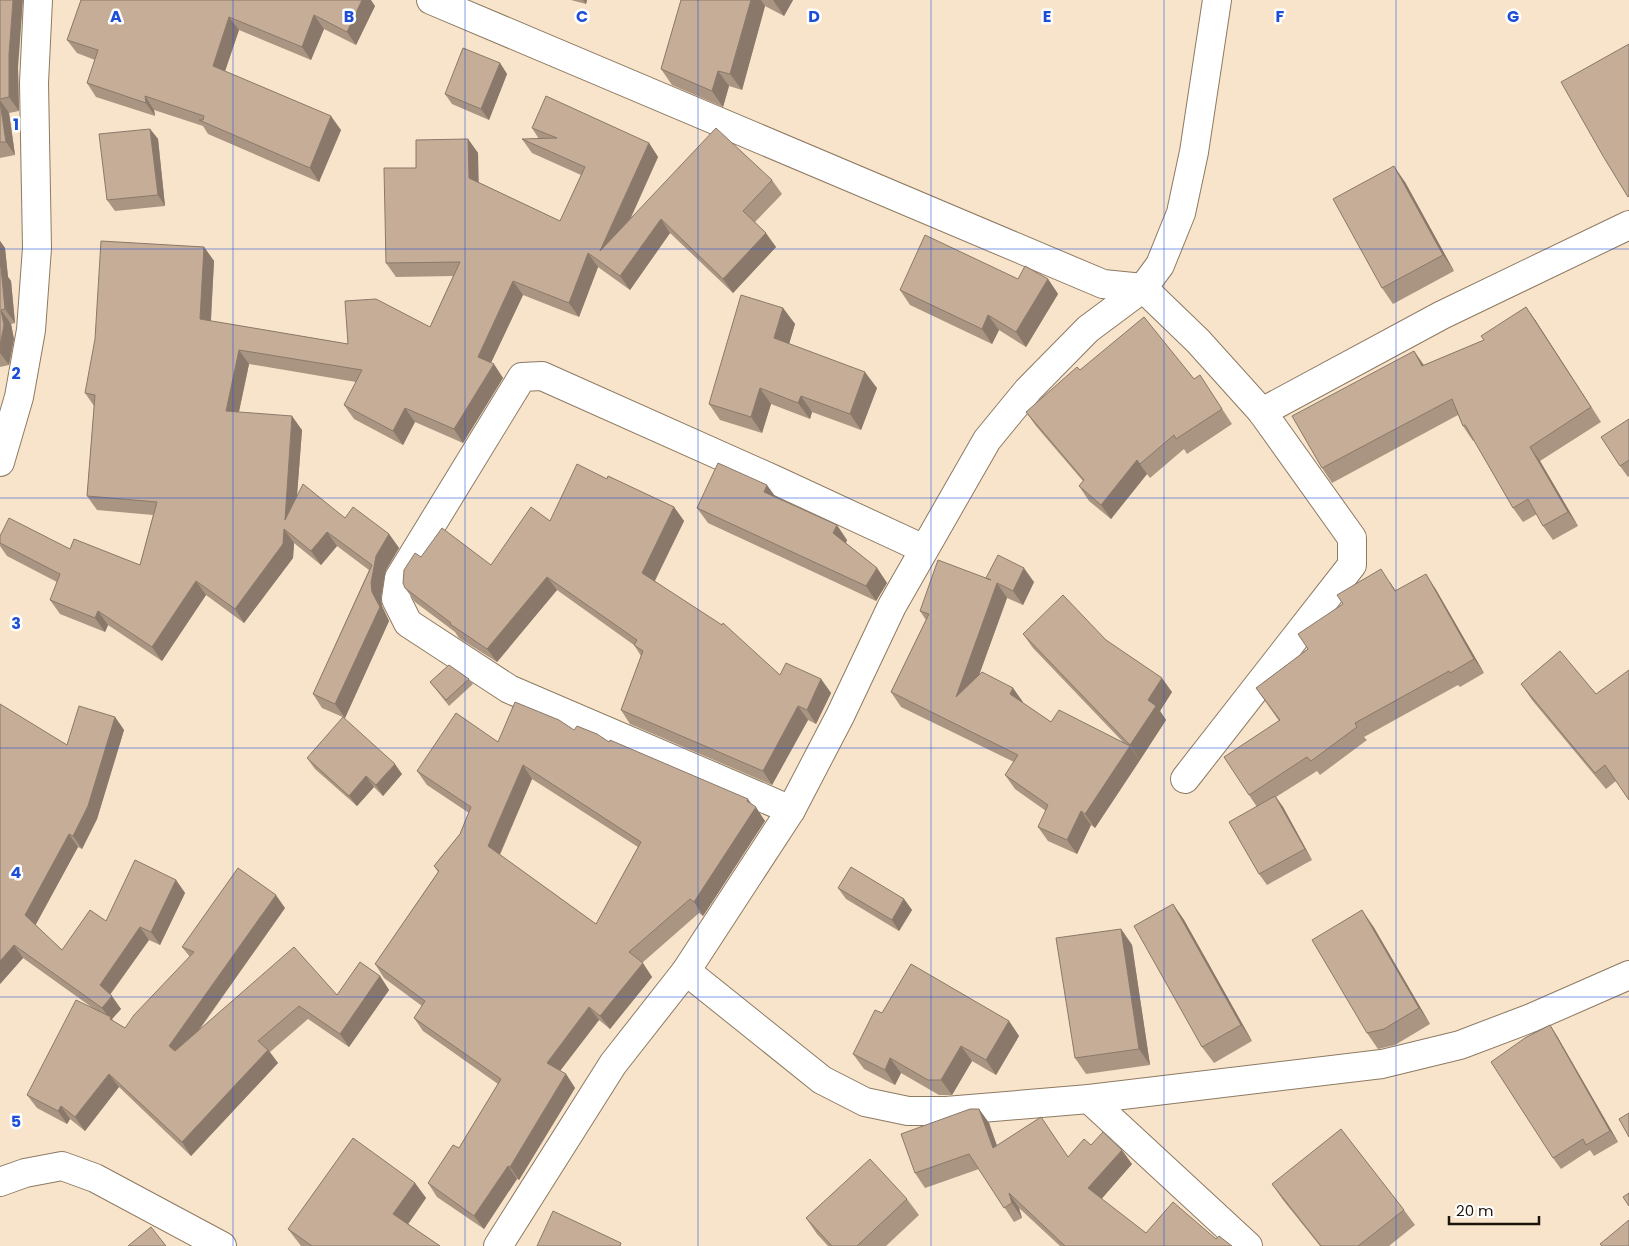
<svg xmlns="http://www.w3.org/2000/svg" width="1629" height="1246" font-family="Poppins,sans-serif">
<rect width="100%" height="100%" fill="#f8e4ca"/>
<g fill="none" stroke-linecap="round" stroke-linejoin="round">
<g stroke="#8d7a63" stroke-width="30">
<g id="minor">
<path d="M 431,0 L 1103,284 L 1143,288 L 1198,341 L 1262,412 L 1352,538 L 1352,565 L 1185,779"/>
<path d="M 1262,412 L 1442,315 L 1629,225"/>
<path d="M 0,462 L 19,397 L 31,330 L 37,248 L 34,83 L 38,0"/>
<path d="M 791,810 L 509,689 L 408,623 L 396,599 L 399,578 L 522,377 L 542,376 L 775,480 L 924,549"/>
<path d="M 686,971 L 822,1080 L 865,1102 L 908,1111 L 946,1111 L 1089,1099 L 1382,1064 L 1460,1045 L 1531,1018 L 1629,975"/>
<path d="M 1089,1099 L 1248,1246"/>
<path d="M 0,1182 L 25,1173 L 62,1166 L 95,1178 L 222,1246"/>
<path d="M 498,1246 L 613,1064 L 686,971 L 791,810 L 840,716 L 892,606 L 987,440 L 1028,390 L 1088,329 L 1143,288 L 1160,265 L 1181,213 L 1194,152 L 1217,0"/>
</g>
</g>
<use href="#minor" stroke="#fff" stroke-width="28"/>
</g>
<g fill="#a99582" fill-rule="evenodd">
<path d="M 0,0 L 18,68 L 19,111 L 9,113 L 15,155 L 0,158 Z"/>
<path d="M 81,0 L 375,6 L 356,45 L 324,29 L 311,60 L 239,30 L 225,71 L 341,130 L 319,182 L 208,134 L 203,126 L 154,110 L 155,116 L 96,97 L 87,83 L 95,60 L 77,53 L 67,40 Z"/>
<path d="M 571,0 L 587,0 L 586,4 Z"/>
<path d="M 681,0 L 793,0 L 784,16 L 765,6 L 742,90 L 729,86 L 723,107 L 672,85 L 661,69 Z"/>
<path d="M 500,63 L 507,74 L 489,120 L 452,104 L 445,94 Z"/>
<path d="M 532,128 L 649,143 L 658,157 L 631,218 L 772,180 L 782,194 L 755,222 L 776,247 L 733,293 L 670,233 L 630,290 L 598,267 L 579,317 L 523,295 L 491,363 L 503,378 L 463,443 L 415,422 L 403,445 L 354,419 L 344,405 L 356,382 L 249,364 L 239,412 L 302,430 L 297,496 L 345,518 L 389,534 L 399,548 L 386,570 L 381,597 L 382,606 L 389,621 L 345,718 L 322,708 L 313,694 L 369,570 L 337,546 L 321,565 L 294,543 L 293,558 L 244,623 L 206,595 L 162,661 L 108,625 L 105,632 L 60,614 L 50,600 L 57,582 L 7,556 L 0,546 L 0,536 L 70,549 L 140,565 L 153,515 L 97,510 L 87,496 L 94,406 L 85,393 L 204,247 L 214,261 L 211,321 L 348,344 L 430,327 L 453,276 L 396,277 L 386,263 L 416,168 L 468,139 L 478,153 L 478,182 L 560,221 L 581,175 L 532,153 L 522,139 L 539,139 Z"/>
<path d="M 150,129 L 158,139 L 165,206 L 115,211 L 107,200 Z"/>
<path d="M 1405,182 L 1454,271 L 1393,304 L 1382,288 Z"/>
<path d="M 0,241 L 5,248 L 8,277 L 11,281 L 15,323 L 11,324 L 14,339 L 9,365 L 0,367 Z"/>
<path d="M 1048,279 L 1058,294 L 1026,347 L 999,330 L 992,344 L 910,305 L 900,290 Z"/>
<path d="M 1526,307 L 1601,422 L 1540,461 L 1578,526 L 1553,540 L 1543,526 L 1537,514 L 1523,522 L 1513,508 L 1474,440 L 1473,441 L 1463,426 L 1458,415 L 1332,483 L 1322,468 L 1414,351 L 1424,365 L 1484,340 Z"/>
<path d="M 783,308 L 795,324 L 789,344 L 877,388 L 861,430 L 812,412 L 810,419 L 771,404 L 762,433 L 720,420 L 709,404 Z"/>
<path d="M 1080,370 L 1194,379 L 1200,375 L 1232,424 L 1187,454 L 1184,449 L 1150,478 L 1147,474 L 1111,519 L 1089,501 L 1079,486 L 1083,481 L 1036,426 L 1026,412 Z"/>
<path d="M 1629,419 L 1629,476 L 1628,477 L 1620,466 Z"/>
<path d="M 607,479 L 674,507 L 684,521 L 655,581 L 780,675 L 821,679 L 831,693 L 816,724 L 808,720 L 772,785 L 630,724 L 621,710 L 641,656 L 634,645 L 557,590 L 497,662 L 459,638 L 455,632 L 415,602 L 405,588 L 421,557 L 491,565 Z"/>
<path d="M 775,496 L 847,540 L 846,543 L 877,568 L 887,583 L 876,601 L 708,523 L 697,508 Z"/>
<path d="M 987,579 L 1034,582 L 1023,605 L 1007,598 L 979,675 L 1013,688 L 1023,703 L 1051,722 L 1123,742 L 1033,648 L 1023,634 L 1106,640 L 1172,692 L 1160,711 L 1166,720 L 1140,760 L 1139,759 L 1140,760 L 1095,828 L 1091,825 L 1077,854 L 1048,841 L 1038,827 L 1046,811 L 1015,789 L 1005,775 L 1014,762 L 901,707 L 891,692 L 926,620 L 920,611 Z"/>
<path d="M 1390,582 L 1396,591 L 1435,588 L 1484,673 L 1460,687 L 1458,685 L 1364,737 L 1367,740 L 1320,775 L 1317,771 L 1276,797 L 1283,807 L 1312,860 L 1267,885 L 1259,874 L 1257,807 L 1249,795 L 1279,721 L 1256,688 L 1308,649 Z"/>
<path d="M 1560,651 L 1616,781 L 1606,789 L 1532,700 L 1521,684 Z"/>
<path d="M 469,679 L 473,684 L 449,706 L 430,682 Z"/>
<path d="M 115,717 L 124,730 L 97,819 L 82,849 L 78,847 L 35,925 L 62,950 L 106,921 L 176,880 L 185,893 L 160,945 L 149,940 L 110,995 L 121,1009 L 112,1019 L 113,1021 L 125,1028 L 190,957 L 182,947 L 285,908 L 200,1029 L 337,995 L 380,976 L 389,990 L 349,1047 L 308,1019 L 270,1052 L 278,1063 L 191,1156 L 119,1087 L 85,1131 L 70,1119 L 67,1124 L 37,1108 L 27,1095 L 97,1011 L 23,958 L 0,984 L 67,745 Z"/>
<path d="M 574,730 L 609,742 L 751,804 L 765,821 L 703,916 L 699,913 L 642,963 L 652,977 L 610,1029 L 599,1020 L 560,1071 L 566,1074 L 575,1088 L 519,1180 L 517,1179 L 484,1229 L 437,1197 L 428,1183 L 459,1148 L 498,1084 L 423,1031 L 414,1018 L 422,1006 L 384,978 L 375,964 L 438,872 L 434,866 L 460,834 L 469,813 L 427,785 L 417,771 L 498,742 ZM 532,779 L 638,847 L 596,924 L 500,855 Z"/>
<path d="M 307,758 L 402,774 L 383,796 L 374,787 L 357,806 L 315,769 Z"/>
<path d="M 838,888 L 904,899 L 912,910 L 899,931 L 846,899 Z"/>
<path d="M 1173,904 L 1184,920 L 1252,1041 L 1214,1063 L 1202,1047 Z"/>
<path d="M 1373,926 L 1430,1024 L 1395,1045 L 1378,1049 L 1367,1033 Z"/>
<path d="M 1121,929 L 1132,945 L 1150,1065 L 1086,1074 L 1075,1058 Z"/>
<path d="M 882,1013 L 1009,1021 L 1019,1036 L 996,1075 L 972,1061 L 952,1095 L 939,1095 L 901,1073 L 895,1085 L 864,1069 L 853,1054 Z"/>
<path d="M 1550,1025 L 1557,1036 L 1618,1142 L 1594,1156 L 1590,1150 L 1561,1169 L 1553,1158 Z"/>
<path d="M 979,1109 L 989,1123 L 997,1146 L 1041,1117 L 1068,1157 L 1091,1145 L 1132,1164 L 1101,1199 L 1146,1233 L 1216,1239 L 1232,1246 L 1060,1246 L 1019,1208 L 1022,1218 L 1014,1222 L 979,1169 L 925,1188 L 915,1173 Z"/>
<path d="M 415,1183 L 426,1198 L 408,1224 L 440,1246 L 301,1246 L 288,1229 Z"/>
<path d="M 1272,1184 L 1404,1210 L 1415,1225 L 1389,1246 L 1320,1246 L 1283,1200 Z"/>
<path d="M 907,1199 L 919,1215 L 886,1246 L 828,1246 L 817,1234 L 806,1218 Z"/>
</g>
<g fill="#8a796a">
<path d="M 13,0 L 23,0 L 18,68 L 19,111 L 9,97 L 9,55 Z"/>
<path d="M 362,0 L 371,0 L 375,6 L 356,45 L 347,32 Z"/>
<path d="M 583,0 L 587,0 L 586,4 Z"/>
<path d="M 751,0 L 761,0 L 765,6 L 742,90 L 730,74 Z"/>
<path d="M 773,0 L 793,0 L 784,16 Z"/>
<path d="M 314,15 L 324,29 L 311,60 L 302,47 Z"/>
<path d="M 229,17 L 239,30 L 222,80 L 213,66 Z"/>
<path d="M 500,63 L 507,74 L 489,120 L 481,109 Z"/>
<path d="M 718,71 L 729,86 L 723,107 L 712,91 Z"/>
<path d="M 145,96 L 154,110 L 155,116 L 146,103 Z"/>
<path d="M 0,100 L 9,113 L 15,155 L 6,142 Z"/>
<path d="M 331,116 L 341,130 L 319,182 L 310,168 Z"/>
<path d="M 150,129 L 158,139 L 165,206 L 158,195 Z"/>
<path d="M 468,139 L 478,153 L 479,192 L 469,178 Z"/>
<path d="M 649,143 L 658,157 L 609,265 L 600,251 Z"/>
<path d="M 1394,166 L 1405,182 L 1454,271 L 1443,255 Z"/>
<path d="M 661,219 L 670,233 L 630,290 L 620,276 Z"/>
<path d="M 766,233 L 776,247 L 733,293 L 723,279 Z"/>
<path d="M 0,241 L 5,248 L 8,277 L 11,281 L 15,323 L 5,309 L 0,270 Z"/>
<path d="M 204,247 L 214,261 L 210,333 L 200,319 Z"/>
<path d="M 588,253 L 598,267 L 579,317 L 569,303 Z"/>
<path d="M 1048,279 L 1058,294 L 1026,347 L 1016,332 Z"/>
<path d="M 513,281 L 523,295 L 487,371 L 478,357 Z"/>
<path d="M 1526,307 L 1536,321 L 1601,422 L 1591,407 Z"/>
<path d="M 783,308 L 795,324 L 786,354 L 774,338 Z"/>
<path d="M 1,310 L 11,324 L 14,339 L 9,365 L 0,353 Z"/>
<path d="M 988,315 L 999,330 L 992,344 L 982,329 Z"/>
<path d="M 239,350 L 249,364 L 236,425 L 226,411 Z"/>
<path d="M 1414,351 L 1424,366 L 1422,366 Z"/>
<path d="M 494,364 L 503,378 L 463,443 L 454,429 Z"/>
<path d="M 865,372 L 877,388 L 861,430 L 850,414 Z"/>
<path d="M 760,388 L 771,404 L 762,433 L 751,417 Z"/>
<path d="M 801,396 L 812,412 L 810,419 L 798,403 Z"/>
<path d="M 405,408 L 415,422 L 403,445 L 393,431 Z"/>
<path d="M 292,416 L 302,430 L 294,534 L 285,520 Z"/>
<path d="M 1530,447 L 1540,461 L 1578,526 L 1568,512 Z"/>
<path d="M 1137,460 L 1147,474 L 1111,519 L 1101,505 Z"/>
<path d="M 767,485 L 778,500 L 764,492 Z"/>
<path d="M 674,507 L 684,521 L 652,586 L 642,573 Z"/>
<path d="M 837,525 L 847,540 L 844,548 L 833,533 Z"/>
<path d="M 284,529 L 294,543 L 293,558 L 244,623 L 235,609 Z"/>
<path d="M 327,532 L 337,546 L 321,565 L 311,551 Z"/>
<path d="M 389,534 L 399,548 L 386,570 L 381,597 L 382,606 L 389,621 L 345,718 L 335,704 L 372,592 L 371,583 L 376,556 Z"/>
<path d="M 877,568 L 887,583 L 876,601 L 866,586 Z"/>
<path d="M 1024,568 L 1034,582 L 1023,605 L 1013,591 Z"/>
<path d="M 1426,574 L 1435,588 L 1484,673 L 1474,659 Z"/>
<path d="M 547,577 L 557,590 L 497,662 L 487,649 Z"/>
<path d="M 196,581 L 206,595 L 162,661 L 152,647 Z"/>
<path d="M 997,583 L 1007,598 L 966,711 L 956,697 Z"/>
<path d="M 98,611 L 108,625 L 105,632 L 95,618 Z"/>
<path d="M 1162,678 L 1172,692 L 1160,711 L 1166,720 L 1140,760 L 1130,745 L 1148,700 Z"/>
<path d="M 821,679 L 831,693 L 816,724 L 807,710 Z"/>
<path d="M 1013,688 L 1023,702 L 1020,708 L 1010,694 Z"/>
<path d="M 798,706 L 808,720 L 772,785 L 763,771 Z"/>
<path d="M 115,717 L 124,730 L 97,819 L 82,849 L 73,836 Z"/>
<path d="M 1130,746 L 1140,760 L 1095,828 L 1085,814 Z"/>
<path d="M 395,764 L 402,774 L 383,796 L 376,785 Z"/>
<path d="M 523,765 L 532,779 L 497,860 L 488,846 Z"/>
<path d="M 366,776 L 374,787 L 357,806 L 349,796 Z"/>
<path d="M 1275,796 L 1283,807 L 1312,860 L 1305,849 Z"/>
<path d="M 748,799 L 755,809 L 756,807 L 765,821 L 703,916 L 694,902 Z"/>
<path d="M 1081,811 L 1091,825 L 1077,854 L 1067,840 Z"/>
<path d="M 69,834 L 78,847 L 34,928 L 25,915 Z"/>
<path d="M 176,880 L 185,893 L 160,945 L 151,932 Z"/>
<path d="M 276,895 L 285,908 L 178,1059 L 169,1046 Z"/>
<path d="M 904,899 L 912,910 L 899,931 L 892,920 Z"/>
<path d="M 1173,904 L 1184,920 L 1252,1041 L 1241,1025 Z"/>
<path d="M 1362,910 L 1373,926 L 1430,1024 L 1419,1008 Z"/>
<path d="M 140,927 L 149,940 L 108,997 L 100,985 Z"/>
<path d="M 1121,929 L 1132,945 L 1150,1065 L 1139,1049 Z"/>
<path d="M 14,945 L 23,958 L 0,984 L 0,961 Z"/>
<path d="M 643,963 L 652,977 L 610,1029 L 600,1016 Z"/>
<path d="M 380,976 L 389,990 L 349,1047 L 340,1034 Z"/>
<path d="M 112,996 L 121,1009 L 112,1019 L 120,1031 L 119,1032 L 102,1008 Z"/>
<path d="M 589,1007 L 599,1020 L 556,1076 L 547,1063 Z"/>
<path d="M 1009,1021 L 1019,1036 L 996,1075 L 986,1060 Z"/>
<path d="M 1550,1025 L 1557,1036 L 1618,1142 L 1610,1131 Z"/>
<path d="M 961,1046 L 972,1061 L 952,1095 L 941,1080 Z"/>
<path d="M 268,1050 L 278,1063 L 191,1156 L 182,1142 Z"/>
<path d="M 890,1058 L 901,1073 L 895,1085 L 885,1070 Z"/>
<path d="M 109,1074 L 119,1087 L 85,1131 L 75,1117 Z"/>
<path d="M 566,1074 L 575,1088 L 519,1180 L 510,1167 Z"/>
<path d="M 61,1106 L 70,1119 L 67,1124 L 58,1111 Z"/>
<path d="M 979,1109 L 989,1123 L 1003,1163 L 993,1148 Z"/>
<path d="M 1122,1150 L 1132,1164 L 1098,1203 L 1088,1188 Z"/>
<path d="M 508,1166 L 517,1179 L 484,1229 L 474,1216 Z"/>
<path d="M 415,1183 L 426,1198 L 404,1230 L 393,1214 Z"/>
<path d="M 1009,1193 L 1019,1208 L 1022,1218 L 1012,1203 Z"/>
</g>
<g fill="#c5ad97" stroke="#8a796a" fill-rule="evenodd">
<path d="M 0,0 L 13,0 L 9,55 L 9,97 L 0,99 Z"/>
<path d="M 81,0 L 362,0 L 347,32 L 314,15 L 302,47 L 229,17 L 213,66 L 331,116 L 310,168 L 199,120 L 203,120 L 204,116 L 145,96 L 146,103 L 87,83 L 98,50 L 67,40 Z"/>
<path d="M 681,0 L 751,0 L 730,74 L 718,71 L 712,91 L 661,69 Z"/>
<path d="M 1629,44 L 1629,196 L 1628,197 L 1603,156 L 1561,82 Z"/>
<path d="M 463,48 L 500,63 L 481,109 L 445,94 Z"/>
<path d="M 546,96 L 649,143 L 600,251 L 716,128 L 772,180 L 743,211 L 766,233 L 723,279 L 661,219 L 620,276 L 588,253 L 569,303 L 513,281 L 478,357 L 494,364 L 454,429 L 405,408 L 393,431 L 344,405 L 362,370 L 239,350 L 226,411 L 292,416 L 285,520 L 303,484 L 345,518 L 353,507 L 389,534 L 376,556 L 371,583 L 372,592 L 380,607 L 335,704 L 313,694 L 372,565 L 327,532 L 311,551 L 284,529 L 283,544 L 235,609 L 196,581 L 152,647 L 98,611 L 95,618 L 50,600 L 60,574 L 0,543 L 0,536 L 9,518 L 70,549 L 74,539 L 140,565 L 157,502 L 87,496 L 95,395 L 85,393 L 95,339 L 101,241 L 204,247 L 200,319 L 348,344 L 345,301 L 376,299 L 430,327 L 460,262 L 386,263 L 384,168 L 416,168 L 416,140 L 468,139 L 469,178 L 560,221 L 585,167 L 522,139 L 557,138 L 532,128 Z"/>
<path d="M 0,102 L 6,142 L 0,142 Z"/>
<path d="M 150,129 L 158,195 L 107,200 L 99,134 Z"/>
<path d="M 1394,166 L 1443,255 L 1382,288 L 1333,199 Z"/>
<path d="M 925,235 L 1018,279 L 1025,266 L 1048,279 L 1016,332 L 988,315 L 982,329 L 900,290 Z"/>
<path d="M 0,267 L 1,267 L 5,309 L 1,310 L 4,325 L 0,346 Z"/>
<path d="M 741,295 L 783,308 L 774,338 L 865,372 L 850,414 L 801,396 L 798,403 L 760,388 L 751,417 L 709,404 Z"/>
<path d="M 1526,307 L 1591,407 L 1530,447 L 1568,512 L 1543,526 L 1528,499 L 1513,508 L 1465,425 L 1463,426 L 1452,399 L 1322,468 L 1292,416 L 1414,351 L 1422,366 L 1484,340 L 1481,336 Z"/>
<path d="M 1144,317 L 1194,379 L 1200,375 L 1222,409 L 1176,439 L 1174,435 L 1140,464 L 1137,460 L 1101,505 L 1079,486 L 1084,480 L 1026,412 L 1077,367 L 1080,370 Z"/>
<path d="M 1629,419 L 1629,460 L 1620,466 L 1601,437 Z"/>
<path d="M 718,463 L 767,485 L 764,492 L 837,525 L 833,533 L 877,568 L 866,586 L 697,508 Z"/>
<path d="M 577,464 L 607,479 L 608,476 L 674,507 L 642,573 L 722,625 L 723,623 L 780,675 L 786,663 L 821,679 L 807,710 L 798,706 L 763,771 L 621,710 L 643,651 L 634,645 L 637,640 L 547,577 L 487,649 L 450,624 L 451,623 L 405,588 L 403,583 L 404,570 L 415,553 L 421,557 L 442,528 L 491,565 L 531,507 L 550,521 Z"/>
<path d="M 998,555 L 1024,568 L 1013,591 L 997,583 L 956,697 L 982,672 L 1013,688 L 1010,694 L 1051,722 L 1059,710 L 1130,746 L 1085,814 L 1081,811 L 1067,840 L 1038,827 L 1048,805 L 1005,775 L 1018,755 L 891,692 L 929,614 L 920,611 L 938,560 L 991,580 L 986,578 Z"/>
<path d="M 1381,569 L 1395,591 L 1426,574 L 1474,659 L 1450,673 L 1449,671 L 1355,723 L 1357,727 L 1311,761 L 1307,757 L 1249,795 L 1224,757 L 1280,720 L 1256,688 L 1308,649 L 1298,634 L 1343,604 L 1337,595 Z"/>
<path d="M 1063,595 L 1106,640 L 1162,678 L 1148,700 L 1156,706 L 1130,745 L 1023,634 Z"/>
<path d="M 1560,651 L 1596,694 L 1629,670 L 1629,800 L 1605,765 L 1595,773 L 1521,684 Z"/>
<path d="M 449,665 L 469,679 L 446,700 L 430,682 Z"/>
<path d="M 515,702 L 559,720 L 574,730 L 577,726 L 597,734 L 609,742 L 610,740 L 748,799 L 747,801 L 756,807 L 694,902 L 690,899 L 629,952 L 643,963 L 600,1016 L 589,1007 L 547,1063 L 566,1074 L 510,1167 L 508,1166 L 474,1216 L 428,1183 L 453,1145 L 459,1148 L 501,1079 L 414,1018 L 425,1001 L 375,964 L 439,871 L 434,866 L 460,834 L 471,807 L 417,771 L 456,713 L 498,742 ZM 523,765 L 641,842 L 596,924 L 488,846 Z"/>
<path d="M 0,704 L 67,745 L 79,706 L 115,717 L 88,806 L 73,836 L 69,834 L 25,915 L 62,950 L 90,910 L 106,921 L 135,860 L 176,880 L 151,932 L 140,927 L 100,985 L 112,996 L 102,1008 L 14,945 L 0,961 Z"/>
<path d="M 343,717 L 395,764 L 376,785 L 366,776 L 349,796 L 307,758 Z"/>
<path d="M 1275,796 L 1305,849 L 1259,874 L 1229,822 Z"/>
<path d="M 851,867 L 904,899 L 892,920 L 838,888 Z"/>
<path d="M 238,868 L 276,895 L 169,1046 L 175,1051 L 294,947 L 337,995 L 360,962 L 380,976 L 340,1034 L 299,1006 L 258,1041 L 268,1050 L 182,1142 L 109,1074 L 75,1117 L 61,1106 L 58,1111 L 27,1095 L 76,1000 L 111,1017 L 110,1019 L 125,1028 L 134,1015 L 194,952 L 182,947 Z"/>
<path d="M 1173,904 L 1241,1025 L 1202,1047 L 1134,926 Z"/>
<path d="M 1362,910 L 1419,1008 L 1384,1029 L 1367,1033 L 1312,940 Z"/>
<path d="M 1121,929 L 1139,1049 L 1075,1058 L 1056,938 Z"/>
<path d="M 911,964 L 1009,1021 L 986,1060 L 961,1046 L 941,1080 L 928,1080 L 890,1058 L 885,1070 L 853,1054 L 875,1010 L 882,1013 Z"/>
<path d="M 1550,1025 L 1610,1131 L 1586,1145 L 1583,1139 L 1553,1158 L 1491,1062 L 1525,1038 Z"/>
<path d="M 970,1109 L 979,1109 L 993,1148 L 1041,1117 L 1068,1157 L 1084,1139 L 1091,1145 L 1103,1132 L 1122,1150 L 1088,1188 L 1146,1233 L 1173,1202 L 1216,1239 L 1219,1236 L 1232,1246 L 1065,1246 L 1009,1193 L 1012,1203 L 1004,1208 L 969,1154 L 915,1173 L 901,1134 Z"/>
<path d="M 1629,1113 L 1629,1137 L 1619,1119 Z"/>
<path d="M 1341,1129 L 1404,1210 L 1358,1246 L 1321,1246 L 1272,1184 Z"/>
<path d="M 353,1138 L 415,1183 L 393,1214 L 440,1246 L 312,1246 L 288,1229 Z"/>
<path d="M 870,1159 L 907,1199 L 857,1246 L 832,1246 L 806,1218 Z"/>
<path d="M 1629,1193 L 1629,1206 L 1623,1197 Z"/>
<path d="M 553,1211 L 621,1243 L 620,1246 L 537,1246 Z"/>
<path d="M 1629,1220 L 1629,1246 L 1602,1246 L 1600,1244 Z"/>
<path d="M 151,1227 L 166,1246 L 128,1246 Z"/>
</g>
<path fill="none" stroke="#1d4ed8" stroke-width="1" stroke-opacity="0.55" d="M 233,0 L 233,1246M 465,0 L 465,1246M 698,0 L 698,1246M 931,0 L 931,1246M 1164,0 L 1164,1246M 1396,0 L 1396,1246M 0,249 L 1629,249M 0,498 L 1629,498M 0,748 L 1629,748M 0,997 L 1629,997"/>
<g font-size="16" text-anchor="middle" font-weight="bold" fill="#1d4ed8" stroke="#fff" stroke-width="5" stroke-linejoin="round" paint-order="stroke">
<text x="116" y="22">A</text>
<text x="349" y="22">B</text>
<text x="582" y="22">C</text>
<text x="814" y="22">D</text>
<text x="1047" y="22">E</text>
<text x="1280" y="22">F</text>
<text x="1513" y="22">G</text>
<text x="16" y="130">1</text>
<text x="16" y="379">2</text>
<text x="16" y="629">3</text>
<text x="16" y="878">4</text>
<text x="16" y="1127">5</text>
</g>
<path d="M1449 1216v8h90v-8" fill="none" stroke="#1c150b" stroke-width="2.5"/>
<text x="1456" y="1216" font-size="15" fill="#1c150b" stroke="#ffffff" stroke-width="4" paint-order="stroke">20 m</text>
</svg>
